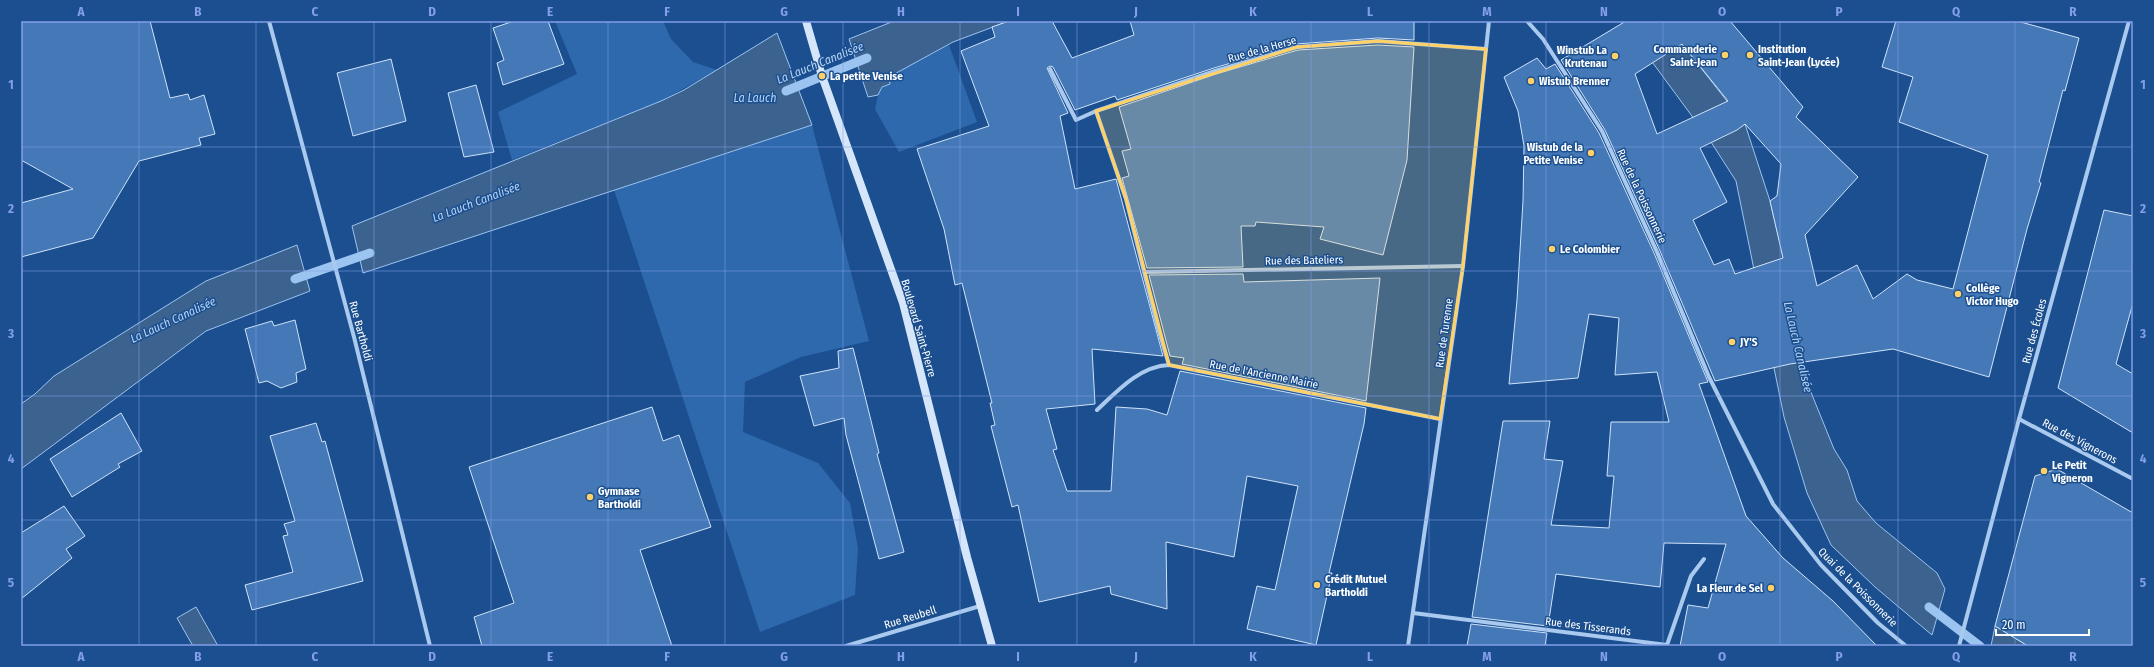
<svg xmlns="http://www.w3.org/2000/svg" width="2154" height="667" font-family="'Fira Sans Condensed',sans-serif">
<rect width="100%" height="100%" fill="#1b4f8f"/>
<g fill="#2e69ad">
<path d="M 555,21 L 663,21 L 671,39 L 693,62 L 717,70 L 661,101 L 512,160 L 498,112 L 577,74 Z"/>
<path d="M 949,45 L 977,122 L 899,152 L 875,109 L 878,95 L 888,77 Z"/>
<path d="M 812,125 L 869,341 L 801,357 L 745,382 L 743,432 L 818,463 L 850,503 L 858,548 L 855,595 L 760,632 L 614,190 Z"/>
</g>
<g fill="#3c6290" stroke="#9cc4f0">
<path d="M 894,21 L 1009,21 L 953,42 L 889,77 L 890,84 L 882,87 L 878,95 L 868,97 L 849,39 Z"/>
<path d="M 1622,21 L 1664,21 L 1745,124 L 1770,201 L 1795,306 L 1799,353 L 1806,380 L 1834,449 L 1847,470 L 1857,501 L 1876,523 L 1937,573 L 1945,589 L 1932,635 L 1875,587 L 1831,545 L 1807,493 L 1784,417 L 1736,181 L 1711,142 Z"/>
<path d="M 777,33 L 812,125 L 363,273 L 352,226 L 661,101 L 684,90 Z"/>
<path d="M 297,245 L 310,291 L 206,331 L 21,469 L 21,404 L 35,394 L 54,376 L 206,281 Z"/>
<path d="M 196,607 L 218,646 L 193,646 L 177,618 Z"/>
<path d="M 1995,626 L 2028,646 L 1991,646 Z"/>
</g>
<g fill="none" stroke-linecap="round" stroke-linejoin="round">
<g stroke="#9cc4f0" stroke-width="9">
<path d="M 786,91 L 867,58"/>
<path d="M 295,279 L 370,253"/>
<path d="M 1929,607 L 1980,646"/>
</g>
</g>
<g fill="#4478b7" stroke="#cfe3fa" fill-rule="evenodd">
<path d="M 21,21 L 150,21 L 170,98 L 188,94 L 190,100 L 204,95 L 215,134 L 199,138 L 201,145 L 139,161 L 93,238 L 21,257 L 21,203 L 73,189 L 21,160 Z"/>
<path d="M 514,21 L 548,21 L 564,64 L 503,85 L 497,63 L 504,60 L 493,28 Z"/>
<path d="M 1009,21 L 1052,21 L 1072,58 L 1134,35 L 1130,21 L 1414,21 L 1414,40 L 1378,38 L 1296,44 L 1214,68 L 1117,100 L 1115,96 L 1075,110 L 1053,67 L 1050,66 L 1047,68 L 1068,113 L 1060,116 L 1075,189 L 1116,179 L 1163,356 L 1092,349 L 1095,404 L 1046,409 L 1057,449 L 1053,450 L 1067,491 L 1111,491 L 1116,407 L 1147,409 L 1167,415 L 1180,371 L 1366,408 L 1364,424 L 1329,573 L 1332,573 L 1316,645 L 1247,629 L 1257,586 L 1275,590 L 1298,486 L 1247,476 L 1234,557 L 1166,542 L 1167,609 L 1111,594 L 1110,586 L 1039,602 L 1018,505 L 1012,507 L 991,426 L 995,425 L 990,403 L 992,403 L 962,283 L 955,285 L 944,229 L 917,149 L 989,126 L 961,51 L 995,37 L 992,27 Z"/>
<path d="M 1626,21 L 1730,21 L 1803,107 L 1796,117 L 1858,177 L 1805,235 L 1817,286 L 1857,265 L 1873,299 L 1907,274 L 1917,280 L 1953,289 L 1988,155 L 1899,122 L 1913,77 L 1882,67 L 1896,21 L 2017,21 L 2079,38 L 2065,91 L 2063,90 L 2039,182 L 2041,183 L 2027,229 L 1989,377 L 1893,349 L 1790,364 L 1715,381 L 1660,251 L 1605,130 L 1561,60 ZM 1682,44 L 1728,101 L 1657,134 L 1635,74 ZM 1745,124 L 1781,164 L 1777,196 L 1770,201 L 1783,258 L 1735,274 L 1729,259 L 1714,265 L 1693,220 L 1727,202 L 1700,148 L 1737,130 Z"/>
<path d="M 1378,45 L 1414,47 L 1407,160 L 1383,255 L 1320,239 L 1324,227 L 1256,222 L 1255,226 L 1241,226 L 1243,267 L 1147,268 L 1122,178 L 1129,176 L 1122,151 L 1131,149 L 1119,107 L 1216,74 L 1298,50 Z"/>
<path d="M 1537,58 L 1546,69 L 1555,64 L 1599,133 L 1654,253 L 1708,382 L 1699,384 L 1746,516 L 1783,558 L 1833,601 L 1877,646 L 1680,646 L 1688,605 L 1708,608 L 1726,544 L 1664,543 L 1660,587 L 1556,574 L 1548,626 L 1472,617 L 1503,421 L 1550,421 L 1544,459 L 1563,461 L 1551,525 L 1609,528 L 1614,476 L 1607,476 L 1611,422 L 1669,422 L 1657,372 L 1615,375 L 1619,318 L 1589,314 L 1578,378 L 1509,384 L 1517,300 L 1523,201 L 1524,146 L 1518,111 L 1504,77 Z"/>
<path d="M 391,59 L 406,121 L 353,136 L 337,73 Z"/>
<path d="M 476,85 L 494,152 L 464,157 L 448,93 Z"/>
<path d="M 2104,210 L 2133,216 L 2133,303 L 2116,364 L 2133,374 L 2133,433 L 2058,388 Z"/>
<path d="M 1243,274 L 1244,282 L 1380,278 L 1366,401 L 1182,364 L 1184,358 L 1170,356 L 1149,275 Z"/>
<path d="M 295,320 L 306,369 L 296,373 L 297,382 L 281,388 L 267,381 L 259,383 L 245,329 L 272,321 L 274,326 Z"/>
<path d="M 853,348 L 879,453 L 877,454 L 904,552 L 879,559 L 846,435 L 844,418 L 814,426 L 800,376 L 839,368 L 838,351 Z"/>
<path d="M 652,407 L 663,441 L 679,435 L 711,527 L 640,550 L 672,646 L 482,646 L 474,617 L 514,603 L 469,467 Z"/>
<path d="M 121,413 L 142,451 L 118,464 L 120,467 L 72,497 L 50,459 Z"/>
<path d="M 316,423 L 322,442 L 325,441 L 363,581 L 252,610 L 245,585 L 293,572 L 283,536 L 288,535 L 284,524 L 295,521 L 270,436 Z"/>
<path d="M 2057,469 L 2133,513 L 2133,646 L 2028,646 L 1995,626 L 2035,476 Z"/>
<path d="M 64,506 L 85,536 L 66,549 L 72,558 L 21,599 L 21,533 Z"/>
<path d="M 1471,624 L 1547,633 L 1545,646 L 1467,646 Z"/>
</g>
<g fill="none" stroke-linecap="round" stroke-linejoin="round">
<g stroke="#a9c9ee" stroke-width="4">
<path d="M 269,21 L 354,337 L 430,646"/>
<path d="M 1527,21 L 1543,39 L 1602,131 L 1657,252 L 1709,377 L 1773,504 L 1821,565 L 1878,623 L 1906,646"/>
<path d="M 1050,69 L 1076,120 L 1096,111"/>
<path d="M 1146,272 L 1463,266"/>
<path d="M 1169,365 L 1158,328 L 1126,199 L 1096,111 L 1215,71 L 1297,47 L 1378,41 L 1486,49"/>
<path d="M 1097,410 C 1117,391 1140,366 1169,365 L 1440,419"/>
<path d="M 2019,419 L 2133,479"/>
<path d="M 1413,613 L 1667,645 L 1691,576 L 1704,559"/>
<path d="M 846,646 L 980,606"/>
<path d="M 1408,646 L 1463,266 L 1489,21"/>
<path d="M 1959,646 L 2019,419 L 2129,21"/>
</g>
<path stroke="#d6e6fa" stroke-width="8" d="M 806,21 L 822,76 L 903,303 L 967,557 L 992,646"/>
</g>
<path fill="#ffd166" fill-opacity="0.2" stroke="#ffd166" stroke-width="3" stroke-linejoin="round" d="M 1378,41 L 1486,49 L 1463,266 L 1440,419 L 1169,365 L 1126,199 L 1096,111 L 1297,47 Z"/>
<path fill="none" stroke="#839eea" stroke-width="1" stroke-opacity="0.55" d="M 139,21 L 139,646M 256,21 L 256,646M 374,21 L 374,646M 491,21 L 491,646M 608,21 L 608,646M 725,21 L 725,646M 843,21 L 843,646M 960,21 L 960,646M 1077,21 L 1077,646M 1194,21 L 1194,646M 1311,21 L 1311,646M 1429,21 L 1429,646M 1546,21 L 1546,646M 1663,21 L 1663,646M 1780,21 L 1780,646M 1898,21 L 1898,646M 2015,21 L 2015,646M 21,147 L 2133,147M 21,271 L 2133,271M 21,396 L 2133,396M 21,520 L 2133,520"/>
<g fill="#ffd166" stroke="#1b4f8f" stroke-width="1.5">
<circle cx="1725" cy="55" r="4"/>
<circle cx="1750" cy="55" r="4"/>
<circle cx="1615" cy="56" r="4"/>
<circle cx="822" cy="76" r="4"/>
<circle cx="1531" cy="81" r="4"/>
<circle cx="1591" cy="153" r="4"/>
<circle cx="1552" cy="249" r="4"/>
<circle cx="1958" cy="294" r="4"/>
<circle cx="1732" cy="342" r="4"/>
<circle cx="2044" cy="471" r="4"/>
<circle cx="590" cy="497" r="4"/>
<circle cx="1317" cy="585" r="4"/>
<circle cx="1771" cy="588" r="4"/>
</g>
<g text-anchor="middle" stroke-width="3" stroke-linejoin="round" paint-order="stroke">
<g font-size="11" fill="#fff" stroke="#1b4f8f">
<text transform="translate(1262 49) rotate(-16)" y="4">Rue de la Herse</text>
<text transform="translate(1642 196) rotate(65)" y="4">Rue de la Poissonnerie</text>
<text transform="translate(1304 260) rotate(-1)" y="4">Rue des Bateliers</text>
<text transform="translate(919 328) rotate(74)" y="4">Boulevard Saint-Pierre</text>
<text transform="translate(361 331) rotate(75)" y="4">Rue Bartholdi</text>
<text transform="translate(2034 331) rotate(-75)" y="4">Rue des Écoles</text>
<text transform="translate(1444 333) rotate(-82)" y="4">Rue de Turenne</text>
<text transform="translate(1264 374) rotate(11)" y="4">Rue de l'Ancienne Mairie</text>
<text transform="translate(2080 441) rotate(28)" y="4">Rue des Vignerons</text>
<text transform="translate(1858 587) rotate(45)" y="4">Quai de la Poissonnerie</text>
<text transform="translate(910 617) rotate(-17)" y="4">Rue Reubell</text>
<text transform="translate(1588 626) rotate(7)" y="4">Rue des Tisserands</text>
</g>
<g font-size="11" font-weight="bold" fill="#fff" stroke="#1b4f8f" text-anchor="start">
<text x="1717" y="53" text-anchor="end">Commanderie<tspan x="1717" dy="13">Saint-Jean</tspan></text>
<text x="1758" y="53">Institution<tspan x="1758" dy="13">Saint-Jean (Lycée)</tspan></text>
<text x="1607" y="54" text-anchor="end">Winstub La<tspan x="1607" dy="13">Krutenau</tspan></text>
<text x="830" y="80">La petite Venise</text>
<text x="1539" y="85">Wistub Brenner</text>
<text x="1583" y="151" text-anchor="end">Wistub de la<tspan x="1583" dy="13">Petite Venise</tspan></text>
<text x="1560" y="253">Le Colombier</text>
<text x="1966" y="292">Collège<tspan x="1966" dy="13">Victor Hugo</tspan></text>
<text x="1740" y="346">JY'S</text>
<text x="2052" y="469">Le Petit<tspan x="2052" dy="13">Vigneron</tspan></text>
<text x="598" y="495">Gymnase<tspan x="598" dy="13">Bartholdi</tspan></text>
<text x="1325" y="583">Crédit Mutuel<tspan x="1325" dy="13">Bartholdi</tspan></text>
<text x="1763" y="592" text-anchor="end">La Fleur de Sel</text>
</g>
<g font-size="12" font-style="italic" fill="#b5d3f5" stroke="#1b4f8f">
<text transform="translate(820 63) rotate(-22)" y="4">La Lauch Canalisée</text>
<text x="755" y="102">La Lauch</text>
<text transform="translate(476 202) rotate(-21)" y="4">La Lauch Canalisée</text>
<text transform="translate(173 320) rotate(-25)" y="4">La Lauch Canalisée</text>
<text transform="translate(1798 347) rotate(77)" y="4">La Lauch Canalisée</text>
</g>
</g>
<rect width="2154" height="667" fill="none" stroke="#1b4f8f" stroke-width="44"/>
<path d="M1996 629v6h93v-6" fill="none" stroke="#ffffff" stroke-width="2"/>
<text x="2002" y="629" font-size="12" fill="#ffffff" stroke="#1b4f8f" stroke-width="3" paint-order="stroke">20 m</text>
<rect x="22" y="22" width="2110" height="623" fill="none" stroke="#839eea" stroke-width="1.5"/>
<g font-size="13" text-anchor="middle" font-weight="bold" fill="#839eea">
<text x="81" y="16">A</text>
<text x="198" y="16">B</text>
<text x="315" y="16">C</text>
<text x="432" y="16">D</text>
<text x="550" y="16">E</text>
<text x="667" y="16">F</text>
<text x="784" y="16">G</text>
<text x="901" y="16">H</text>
<text x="1018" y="16">I</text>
<text x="1136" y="16">J</text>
<text x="1253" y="16">K</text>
<text x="1370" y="16">L</text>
<text x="1487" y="16">M</text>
<text x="1604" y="16">N</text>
<text x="1722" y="16">O</text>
<text x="1839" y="16">P</text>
<text x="1956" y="16">Q</text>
<text x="2073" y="16">R</text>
<text x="11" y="89">1</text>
<text x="2143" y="89">1</text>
<text x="11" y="213">2</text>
<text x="2143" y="213">2</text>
<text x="11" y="338">3</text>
<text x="2143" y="338">3</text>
<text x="11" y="463">4</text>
<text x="2143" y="463">4</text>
<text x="11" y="587">5</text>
<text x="2143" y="587">5</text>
<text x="81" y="661">A</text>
<text x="198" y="661">B</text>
<text x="315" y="661">C</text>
<text x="432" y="661">D</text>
<text x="550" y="661">E</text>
<text x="667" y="661">F</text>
<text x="784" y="661">G</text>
<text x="901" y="661">H</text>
<text x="1018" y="661">I</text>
<text x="1136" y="661">J</text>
<text x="1253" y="661">K</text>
<text x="1370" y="661">L</text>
<text x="1487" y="661">M</text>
<text x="1604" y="661">N</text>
<text x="1722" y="661">O</text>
<text x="1839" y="661">P</text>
<text x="1956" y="661">Q</text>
<text x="2073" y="661">R</text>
</g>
</svg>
